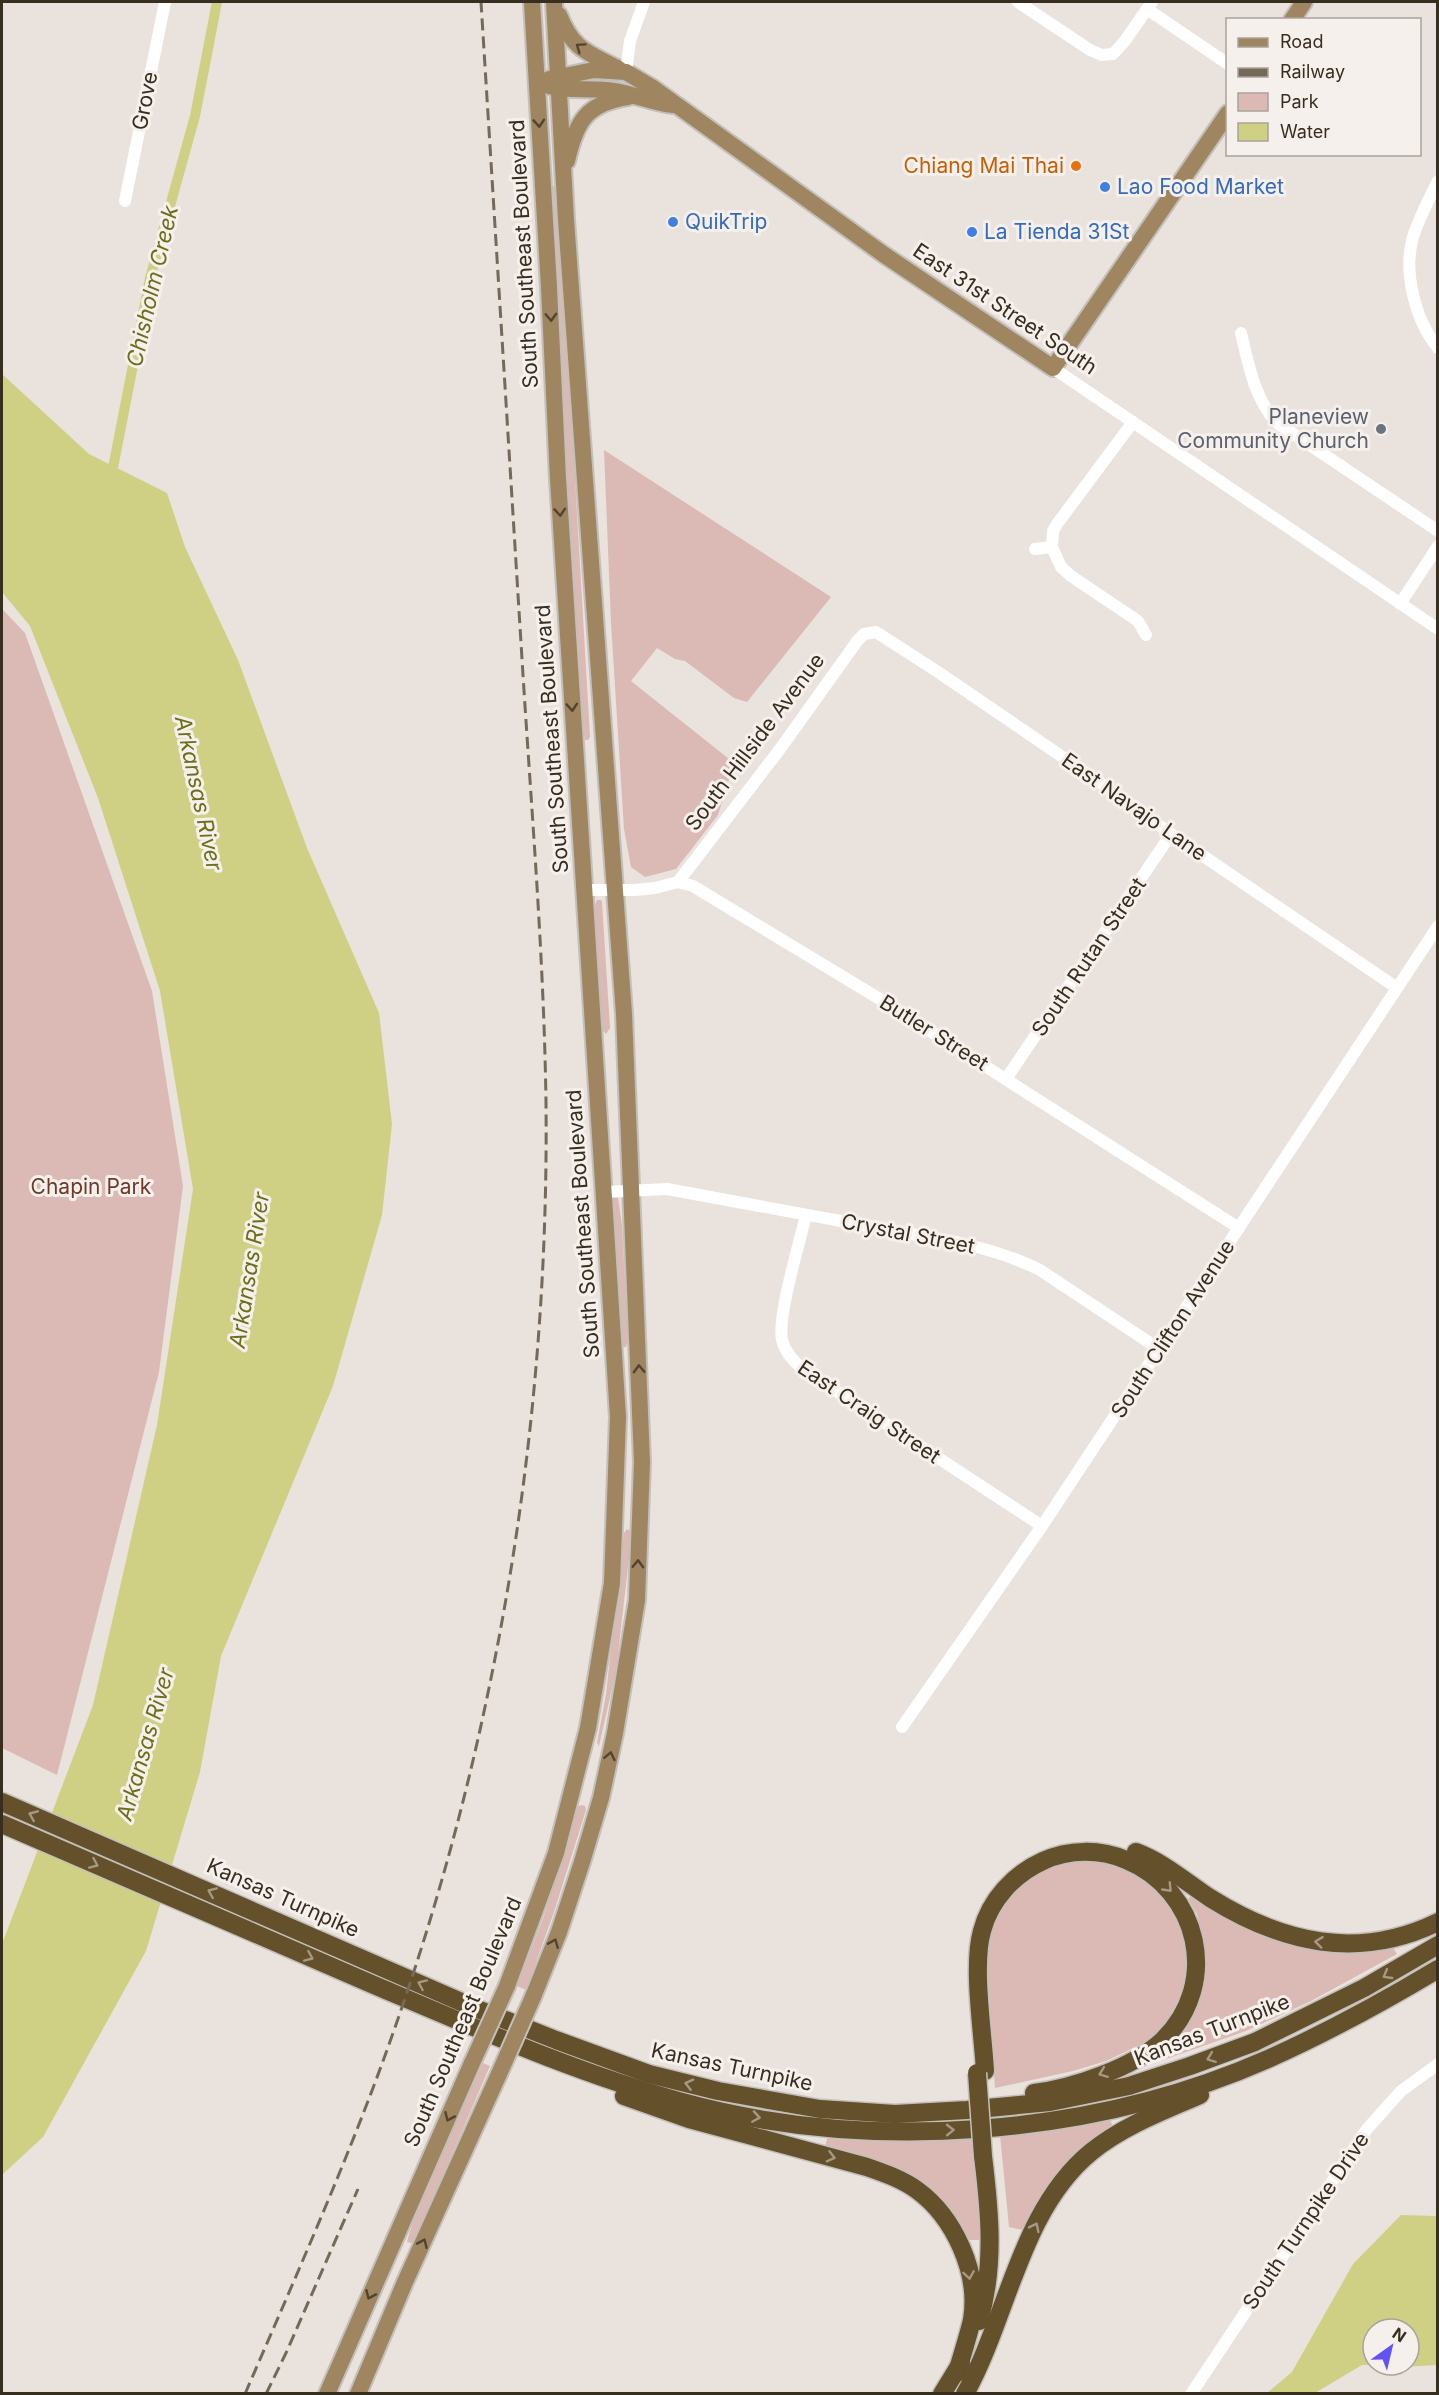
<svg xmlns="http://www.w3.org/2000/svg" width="1439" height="2395" font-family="Inter,sans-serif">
<rect width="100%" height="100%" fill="#e9e2dd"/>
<g fill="#dbbab5">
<path d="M 547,186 L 558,186 L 590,737 L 588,740 L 585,740 L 582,721 Z"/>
<path d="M 604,450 L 831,597 L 747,702 L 734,698 L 685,661 L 675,659 L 657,648 L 631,681 L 734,763 L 718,815 L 676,869 L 645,877 L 631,867 L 624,829 L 611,623 Z"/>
<path d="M 2,609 L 25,633 L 152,991 L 183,1186 L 159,1372 L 57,1775 L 2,1748 Z"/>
<path d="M 597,900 L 601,900 L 602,902 L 610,1028 L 606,1034 L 600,1028 L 593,910 Z"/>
<path d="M 614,1196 L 618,1197 L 622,1225 L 628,1341 L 626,1347 L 623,1347 L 621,1343 L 611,1200 Z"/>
<path d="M 627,1529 L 631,1531 L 631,1541 L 616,1671 L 599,1746 L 597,1743 L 606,1694 L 624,1533 Z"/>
<path d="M 581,1805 L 585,1806 L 586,1810 L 554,1912 L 526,1990 L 517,1986 L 544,1916 L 578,1807 Z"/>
<path d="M 1067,1859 L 1115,1862 L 1164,1891 L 1185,1922 L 1189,1960 L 1185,1987 L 1166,2024 L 1148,2041 L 1106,2061 L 1073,2071 L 995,2088 L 987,1965 L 989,1938 L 995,1921 L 1016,1888 L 1030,1875 Z"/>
<path d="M 1194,1894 L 1233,1918 L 1391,1945 L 1397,1954 L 1311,2001 L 1246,2031 L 1166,2059 L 1162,2049 L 1204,1965 L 1200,1928 L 1197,1914 L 1188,1899 Z"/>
<path d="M 483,2063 L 490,2066 L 415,2240 L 411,2243 L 407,2242 C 423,2182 456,2119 483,2063 Z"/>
<path d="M 1110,2118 L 1113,2129 L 1028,2231 L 1009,2227 L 1000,2135 L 1073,2126 Z"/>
<path d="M 828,2135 L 903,2141 L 979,2136 L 984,2240 L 967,2240 L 955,2217 L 943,2202 L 926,2187 L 825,2147 Z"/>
</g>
<g fill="#cfd084">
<path d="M 2,374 L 89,454 L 167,493 L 185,547 L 238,660 L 307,848 L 379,1013 L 392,1124 L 382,1215 L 333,1386 L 221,1656 L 200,1772 L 146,1951 L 43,2137 L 2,2175 L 2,1944 L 93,1705 L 157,1425 L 193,1189 L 160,991 L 98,798 L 30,626 L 2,592 Z"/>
<path d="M 1401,2215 L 1437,2216 L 1437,2365 L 1402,2367 L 1386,2365 L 1409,2365 L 1409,2329 L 1373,2329 L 1373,2365 L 1362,2365 L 1315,2393 L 1267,2393 L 1292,2372 L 1353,2264 Z"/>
</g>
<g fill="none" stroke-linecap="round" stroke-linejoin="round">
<path stroke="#cfd084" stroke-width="10" d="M 111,478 L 150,278 L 195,116 L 217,2"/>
<g stroke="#c3c0bc" stroke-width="20">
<g id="major">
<path d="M 559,15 C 573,50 587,52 619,69"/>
<path d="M 1292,20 L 1304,2"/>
<path d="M 549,79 L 594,70 L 626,72 L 653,88 L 883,254 L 1053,368 L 1228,113"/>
<path d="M 549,86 C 569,92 592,87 614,91 C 634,94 653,103 673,105"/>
<path d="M 567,161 C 576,121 587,103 628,97"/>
<path d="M 507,1986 L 556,1853 L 588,1728 L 612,1583 L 618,1417 L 558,479 L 549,287 L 532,2"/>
<path d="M 533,1997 L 559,1932 L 582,1862 L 601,1798 L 615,1733 L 637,1600 L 642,1462 L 624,1014 L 566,220 L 554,2"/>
<path d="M 327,2394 L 472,2063"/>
<path d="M 358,2394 L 405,2282 L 499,2074"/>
</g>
</g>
<g stroke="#c3c0bc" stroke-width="21">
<g id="highway">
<path d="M 2,1802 L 475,2008 L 556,2040 L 649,2074 L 718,2091 L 820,2109 L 895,2114 L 967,2110 L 1050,2102 L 1129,2086 L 1190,2066 L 1255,2042 L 1364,1988 L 1438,1945"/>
<path d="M 2,1824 C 126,1878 250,1932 374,1985 C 476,2028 576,2073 682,2102 C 869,2153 1091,2137 1268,2059 C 1326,2033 1383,2002 1438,1969"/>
<path d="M 1136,1852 C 1163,1862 1186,1882 1210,1898 C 1282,1943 1358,1961 1438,1922"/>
<path d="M 985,2071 C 983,2033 972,1966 982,1931 C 990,1900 1014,1874 1043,1861 C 1069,1849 1100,1849 1126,1860 C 1199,1890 1221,1983 1163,2040 C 1133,2068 1073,2088 1034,2093"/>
<path d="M 624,2096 L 689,2119 L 867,2167 C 884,2173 902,2179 917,2190 C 954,2217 980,2273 972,2320 C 968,2337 962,2355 957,2373"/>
<path d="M 979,2321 C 995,2266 990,2213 983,2156"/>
<path d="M 942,2394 L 961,2363"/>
<path d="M 965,2394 C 1008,2317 1020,2210 1091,2152 C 1123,2126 1163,2111 1200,2095"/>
</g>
</g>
<g stroke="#fff" stroke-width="12">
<path d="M 1018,2 L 1090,50 L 1102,55 L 1113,54 L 1124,42 L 1152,2"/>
<path d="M 1147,9 L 1228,64"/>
<path d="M 626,72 L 630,41 L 644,2"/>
<path d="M 1438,181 C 1429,199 1419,218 1413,237 C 1403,272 1415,320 1438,348"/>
<path d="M 125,201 L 165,2"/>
<path d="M 1241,333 C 1249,366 1254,398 1277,423 L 1438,531"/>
<path d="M 1053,368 L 1438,629"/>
<path d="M 1133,422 L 1057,524 L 1053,531 L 1052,547 L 1061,567 L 1071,576 L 1138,621 L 1146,635"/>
<path d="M 1035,549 L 1052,547"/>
<path d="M 1400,604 L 1438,546"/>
<path d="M 678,882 L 780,749 L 858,640 L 864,634 L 876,632 L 938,672 L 1108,788 L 1171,834 L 1397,988"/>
<path d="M 584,890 L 635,890 L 655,888 L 678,882 L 693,886 L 883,1001 L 1239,1228"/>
<path d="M 1006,1079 L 1171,834"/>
<path d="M 605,1192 L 667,1189 L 960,1243 C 987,1249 1014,1257 1040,1270 L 1159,1349"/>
<path d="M 806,1215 C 800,1241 777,1317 782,1340 C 785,1353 794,1362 804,1370 L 1042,1526"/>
<path d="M 902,1727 L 1042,1526 L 1438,926"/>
<path d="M 1191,2394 L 1367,2129 L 1401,2091 L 1438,2064"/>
</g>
<use href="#major" stroke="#9f8661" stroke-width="16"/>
<use href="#highway" stroke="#64502b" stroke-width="18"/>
<g stroke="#756959" stroke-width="3" stroke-dasharray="12 6" stroke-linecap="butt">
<path d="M 245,2394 C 289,2292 334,2191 373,2088 C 422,1958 461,1824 489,1688 C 529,1496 548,1299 546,1103 C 544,960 532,817 523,675 C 509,450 495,226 481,2"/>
<path d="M 266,2394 L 286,2353 L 358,2189"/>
</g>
<g stroke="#c3c0bc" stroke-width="20" stroke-linecap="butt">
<g id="major-bridge">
<path d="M 472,2063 L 507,1986"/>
<path d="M 499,2074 L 533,1997"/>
</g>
</g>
<g stroke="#c3c0bc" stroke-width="21" stroke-linecap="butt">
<path id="highway-bridge" d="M 977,2073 L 983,2156"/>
</g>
<use href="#major-bridge" stroke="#9f8661" stroke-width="16"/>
<use href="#highway-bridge" stroke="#64502b" stroke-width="18"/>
</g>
<defs><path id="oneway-chevron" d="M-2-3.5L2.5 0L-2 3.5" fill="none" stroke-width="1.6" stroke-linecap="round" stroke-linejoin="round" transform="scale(1.5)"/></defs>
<g stroke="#524430">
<use href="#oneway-chevron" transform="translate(580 47) rotate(-145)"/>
<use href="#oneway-chevron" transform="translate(539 123) rotate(86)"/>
<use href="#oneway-chevron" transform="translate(551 317) rotate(88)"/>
<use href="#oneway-chevron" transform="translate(560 512) rotate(86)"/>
<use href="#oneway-chevron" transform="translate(572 707) rotate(86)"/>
<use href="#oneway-chevron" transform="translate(639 1369) rotate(-92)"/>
<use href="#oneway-chevron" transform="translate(638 1564) rotate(-88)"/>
<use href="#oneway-chevron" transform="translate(610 1756) rotate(-78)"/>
<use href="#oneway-chevron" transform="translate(554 1943) rotate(-68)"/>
<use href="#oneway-chevron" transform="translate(449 2117) rotate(114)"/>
<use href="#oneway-chevron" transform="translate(423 2243) rotate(-66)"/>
<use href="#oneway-chevron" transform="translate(370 2295) rotate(114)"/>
</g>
<g stroke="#a69882">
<use href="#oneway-chevron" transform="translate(33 1815) rotate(-157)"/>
<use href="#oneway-chevron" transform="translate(94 1864) rotate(24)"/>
<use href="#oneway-chevron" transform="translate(1168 1888) rotate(46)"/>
<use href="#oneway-chevron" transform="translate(212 1892) rotate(-157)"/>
<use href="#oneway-chevron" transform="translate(1319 1942) rotate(-173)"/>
<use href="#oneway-chevron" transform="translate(309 1957) rotate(23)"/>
<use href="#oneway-chevron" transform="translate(1387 1975) rotate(150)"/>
<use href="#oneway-chevron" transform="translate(422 1984) rotate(-156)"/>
<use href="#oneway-chevron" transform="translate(1211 2058) rotate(159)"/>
<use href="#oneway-chevron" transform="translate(1103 2073) rotate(159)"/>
<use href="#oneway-chevron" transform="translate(689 2084) rotate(-166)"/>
<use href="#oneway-chevron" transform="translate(756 2117) rotate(9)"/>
<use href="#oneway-chevron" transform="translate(950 2130) rotate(-1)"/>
<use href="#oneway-chevron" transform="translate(831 2157) rotate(15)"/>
<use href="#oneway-chevron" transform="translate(1035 2227) rotate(-64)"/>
<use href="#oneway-chevron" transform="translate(969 2275) rotate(81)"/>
</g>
<circle fill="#e8710a" stroke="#f6f0ed" stroke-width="2" cx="1076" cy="166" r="6"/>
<g fill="#3f7fe0" stroke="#f6f0ed" stroke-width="2">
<circle cx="1105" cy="187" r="6"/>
<circle cx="673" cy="222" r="6"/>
<circle cx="972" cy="232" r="6"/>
</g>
<circle fill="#6b7280" stroke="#f6f0ed" stroke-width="2" cx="1381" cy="429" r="6"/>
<g text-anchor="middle" stroke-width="6" stroke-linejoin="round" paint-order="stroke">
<g font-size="21" fill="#382e1f" stroke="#f6f0ed">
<text transform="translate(145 101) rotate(-79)" y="7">Grove</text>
<text transform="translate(524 254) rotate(-93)" y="7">South Southeast Boulevard</text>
<text transform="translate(1005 309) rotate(34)" y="7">East 31st Street South</text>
<text transform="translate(552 739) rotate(-94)" y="7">South Southeast Boulevard</text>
<text transform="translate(755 742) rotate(-53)" y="7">South Hillside Avenue</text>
<text transform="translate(1134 807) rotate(35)" y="7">East Navajo Lane</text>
<text transform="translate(1089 957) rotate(-56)" y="7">South Rutan Street</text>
<text transform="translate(934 1033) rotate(32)" y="7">Butler Street</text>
<text transform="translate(583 1224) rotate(-94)" y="7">South Southeast Boulevard</text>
<text transform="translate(908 1234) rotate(11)" y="7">Crystal Street</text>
<text transform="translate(1173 1329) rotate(-57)" y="7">South Clifton Avenue</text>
<text transform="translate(869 1412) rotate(34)" y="7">East Craig Street</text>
<text transform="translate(283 1898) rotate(24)" y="7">Kansas Turnpike</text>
<text transform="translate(463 2022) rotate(-67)" y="7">South Southeast Boulevard</text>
<text transform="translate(1212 2030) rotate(-21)" y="7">Kansas Turnpike</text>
<text transform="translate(732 2067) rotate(12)" y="7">Kansas Turnpike</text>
<text transform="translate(1306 2221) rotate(-56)" y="7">South Turnpike Drive</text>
</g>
<g font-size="21" fill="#c56008" stroke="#f6f0ed" text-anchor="end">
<text x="1064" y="173">Chiang Mai Thai</text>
</g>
<g font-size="21" fill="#366cbe" stroke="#f6f0ed" text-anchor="start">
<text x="1117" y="194">Lao Food Market</text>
<text x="685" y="229">QuikTrip</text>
<text x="984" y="239">La Tienda 31St</text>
</g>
<g font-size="21" fill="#5b616d" stroke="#f6f0ed" text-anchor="end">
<text x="1369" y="424">Planeview<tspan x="1369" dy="24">Community Church</tspan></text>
</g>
<g font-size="21" fill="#6f3a29" stroke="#f6f0ed">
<text x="91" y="1194">Chapin Park</text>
</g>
<g font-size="22" font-style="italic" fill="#6c6f1a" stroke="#f6f0ed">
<text transform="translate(152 286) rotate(-77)" y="8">Chisholm Creek</text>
<text transform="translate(199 793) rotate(78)" y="8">Arkansas River</text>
<text transform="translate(249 1270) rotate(-81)" y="8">Arkansas River</text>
<text transform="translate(145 1744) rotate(-74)" y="8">Arkansas River</text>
</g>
</g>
<rect width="1439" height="2395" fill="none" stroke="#382e1f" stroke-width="6"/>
<rect x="1226" y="18" width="195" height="138" fill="#f6f0ed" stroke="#aaa29b" stroke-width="1.5"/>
<rect x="1238" y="38" width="30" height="9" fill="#9f8661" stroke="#aaa29b" stroke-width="1.5"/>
<text x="1280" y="48" font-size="18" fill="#382e1f">Road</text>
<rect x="1238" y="68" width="30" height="9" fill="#756959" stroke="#aaa29b" stroke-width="1.5"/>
<text x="1280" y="78" font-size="18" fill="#382e1f">Railway</text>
<rect x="1238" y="93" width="30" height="18" fill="#dbbab5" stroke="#aaa29b" stroke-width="1.5"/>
<text x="1280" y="108" font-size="18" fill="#382e1f">Park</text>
<rect x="1238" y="123" width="30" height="18" fill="#cfd084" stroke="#aaa29b" stroke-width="1.5"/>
<text x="1280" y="138" font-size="18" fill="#382e1f">Water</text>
<g transform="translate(1391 2347) rotate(34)"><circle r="28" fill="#f6f0ed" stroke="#aaa29b" stroke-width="1.5"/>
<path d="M0-4.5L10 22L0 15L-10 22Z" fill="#6252f3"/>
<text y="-9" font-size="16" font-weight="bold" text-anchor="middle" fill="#382e1f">N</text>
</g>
</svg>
